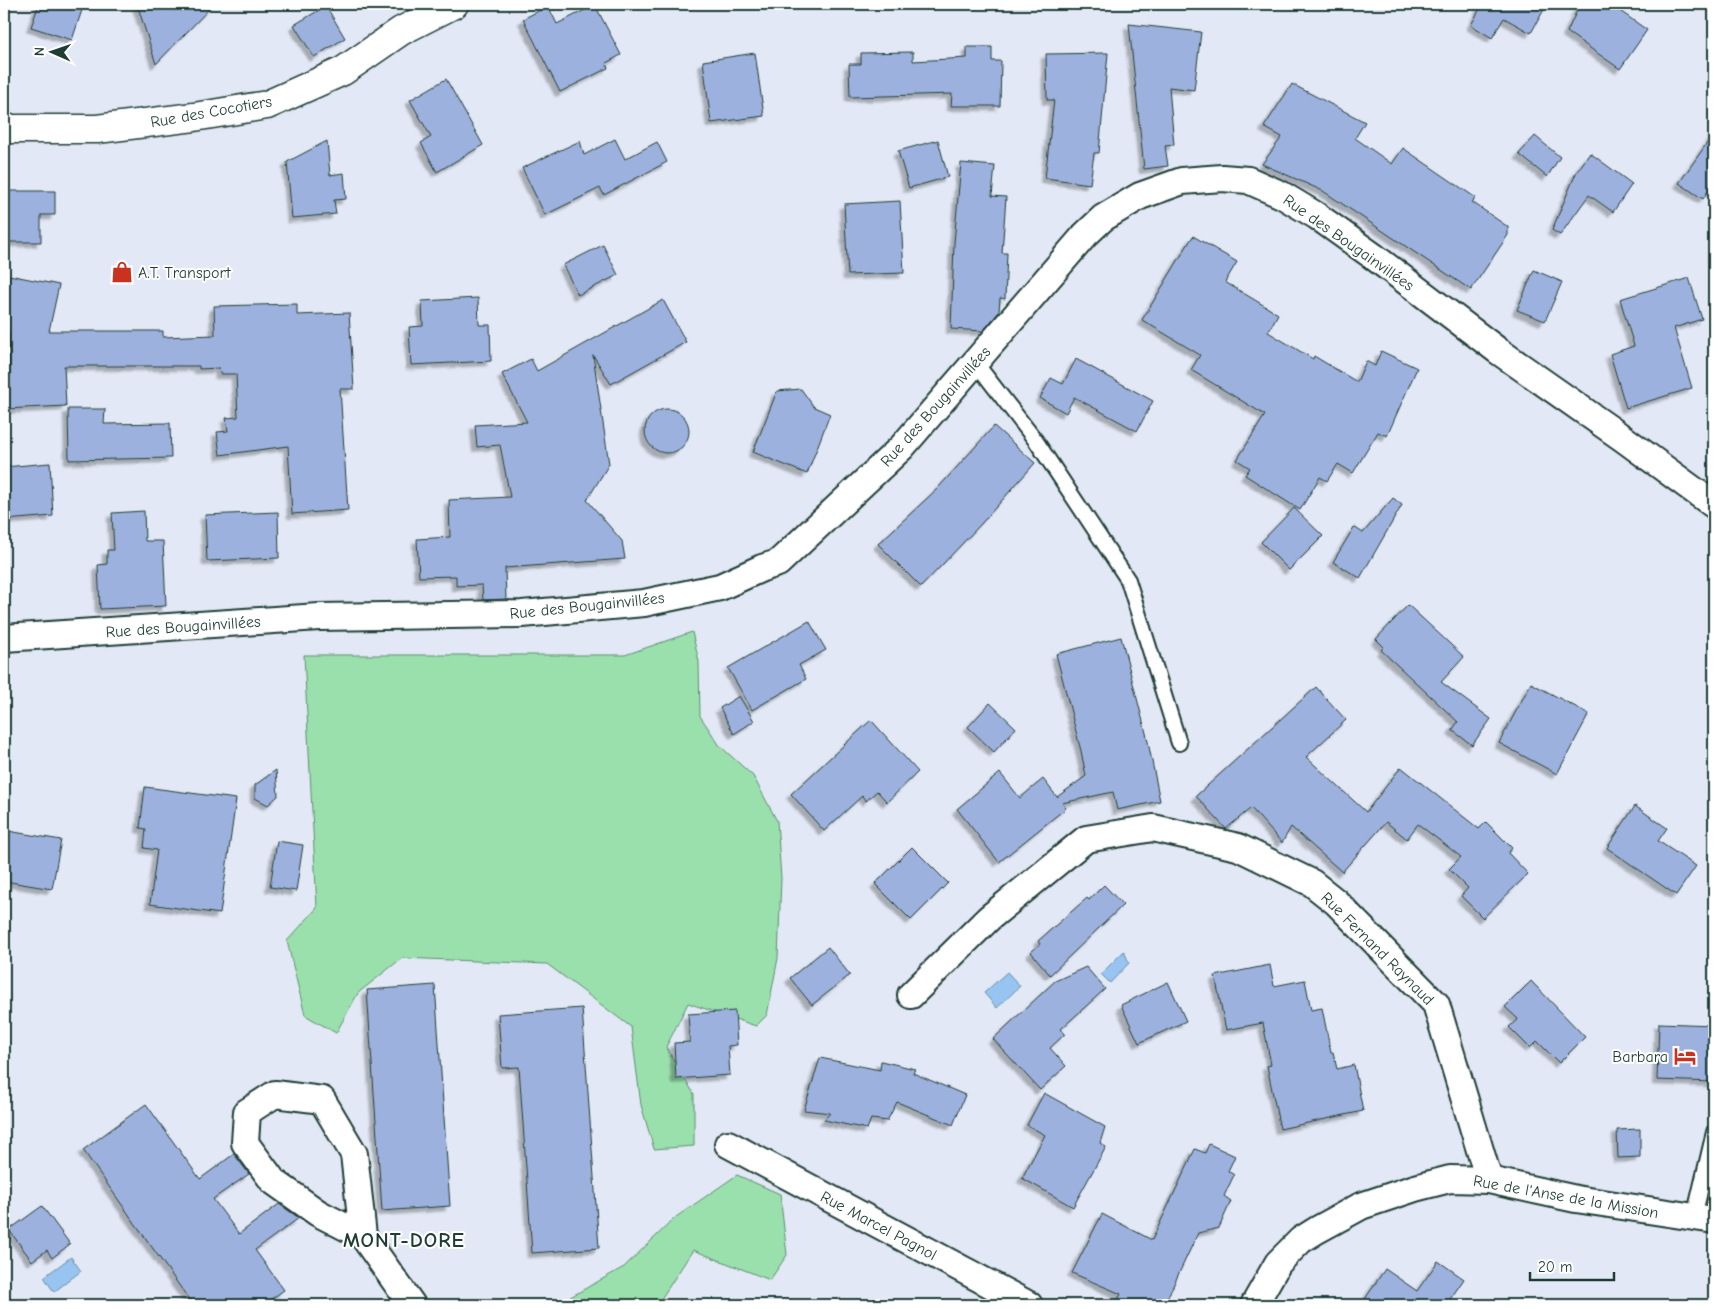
<svg xmlns="http://www.w3.org/2000/svg" width="1718" height="1309" font-family="'Comic Neue',sans-serif">
<defs>
<filter id="shadow"><feDropShadow dx="-4.5" dy="4.5" stdDeviation="1" flood-color="#0004"/></filter>
</defs>
<rect width="100%" height="100%" fill="#e2e8f5"/>
<filter id="ink" filterUnits="userSpaceOnUse"><feTurbulence type="fractalNoise" baseFrequency=".02" numOctaves="2"/><feDisplacementMap in="SourceGraphic" scale="10" xChannelSelector="R" yChannelSelector="G"/><feConvolveMatrix kernelMatrix="1 2 1 2 8 2 1 2 1" color-interpolation-filters="sRGB"/></filter>
<g filter="url(#ink)">
<g fill="#9ae0ad" stroke="#5c8e70">
<path d="M 692,632 L 699,662 L 700,716 L 720,746 L 753,776 L 777,821 L 781,878 L 778,958 L 767,1015 L 756,1026 L 688,1003 L 666,1047 L 694,1094 L 694,1146 L 654,1149 L 641,1105 L 631,1027 L 547,964 L 402,958 L 358,993 L 336,1033 L 305,1015 L 287,941 L 317,908 L 304,655 L 625,655 Z"/>
<path d="M 737,1175 L 780,1194 L 787,1255 L 770,1280 L 693,1250 L 659,1302 L 663,1305 L 561,1305 L 565,1300 L 624,1267 L 676,1217 Z"/>
</g>
<g fill="#97c4f1" stroke="#678ea5">
<path d="M 1124,951 L 1129,963 L 1110,983 L 1101,974 Z"/>
<path d="M 1007,972 L 1020,986 L 997,1008 L 984,993 Z"/>
<path d="M 71,1257 L 81,1271 L 54,1292 L 44,1277 Z"/>
</g>
<g fill="#9db1df" stroke="#1f3d34" filter="url(#shadow)">
<path d="M 39,4 L 84,4 L 72,40 L 31,27 Z"/>
<path d="M 137,4 L 214,4 L 156,64 Z"/>
<path d="M 1479,4 L 1547,4 L 1531,33 L 1504,18 L 1492,38 L 1471,25 L 1482,5 Z"/>
<path d="M 1580,4 L 1610,4 L 1647,30 L 1620,69 L 1567,32 Z"/>
<path d="M 595,5 L 621,55 L 606,63 L 608,68 L 560,92 L 523,19 L 548,6 L 557,24 Z"/>
<path d="M 326,6 L 345,38 L 314,57 L 294,25 Z"/>
<path d="M 1129,24 L 1201,32 L 1194,90 L 1169,87 L 1174,145 L 1165,146 L 1168,166 L 1144,169 Z"/>
<path d="M 967,47 L 992,47 L 992,61 L 1001,61 L 1000,106 L 951,106 L 952,94 L 850,97 L 849,64 L 861,64 L 861,53 L 913,52 L 913,61 L 967,58 Z"/>
<path d="M 755,53 L 764,116 L 711,123 L 703,61 Z"/>
<path d="M 1108,53 L 1099,153 L 1094,153 L 1090,184 L 1045,178 L 1054,100 L 1047,100 L 1046,54 Z"/>
<path d="M 446,79 L 483,145 L 437,172 L 421,143 L 431,137 L 410,100 Z"/>
<path d="M 1292,84 L 1365,122 L 1355,138 L 1392,164 L 1403,148 L 1476,198 L 1472,202 L 1508,227 L 1508,235 L 1471,290 L 1323,191 L 1262,164 L 1282,137 L 1264,127 Z"/>
<path d="M 1714,133 L 1714,182 L 1703,199 L 1679,183 Z"/>
<path d="M 1535,136 L 1560,157 L 1547,177 L 1519,154 Z"/>
<path d="M 615,139 L 625,159 L 657,142 L 667,162 L 604,195 L 600,188 L 545,215 L 522,168 L 580,141 L 584,155 Z"/>
<path d="M 938,140 L 948,177 L 909,188 L 898,151 Z"/>
<path d="M 327,141 L 330,175 L 344,173 L 346,199 L 334,200 L 336,214 L 292,218 L 287,162 Z"/>
<path d="M 1590,153 L 1632,184 L 1613,212 L 1589,195 L 1560,235 L 1552,230 L 1576,173 Z"/>
<path d="M 961,163 L 995,166 L 992,196 L 1006,197 L 1002,253 L 1007,253 L 1005,299 L 1000,298 L 999,312 L 983,331 L 951,329 L 954,243 Z"/>
<path d="M 4,191 L 55,191 L 55,215 L 41,215 L 41,242 L 4,242 Z"/>
<path d="M 900,201 L 904,273 L 848,275 L 844,204 Z"/>
<path d="M 1193,236 L 1237,262 L 1225,282 L 1278,314 L 1268,332 L 1313,359 L 1314,356 L 1357,382 L 1366,361 L 1375,366 L 1381,351 L 1417,368 L 1387,436 L 1378,432 L 1353,473 L 1338,464 L 1327,481 L 1320,477 L 1300,510 L 1245,475 L 1250,468 L 1237,460 L 1265,415 L 1191,370 L 1200,355 L 1142,320 Z"/>
<path d="M 603,245 L 618,275 L 578,295 L 563,265 Z"/>
<path d="M 1534,270 L 1562,282 L 1545,321 L 1517,310 Z"/>
<path d="M 9,275 L 59,285 L 49,331 L 163,331 L 163,337 L 215,335 L 214,306 L 297,304 L 297,315 L 349,313 L 354,389 L 340,389 L 348,510 L 292,514 L 288,446 L 220,455 L 217,432 L 228,431 L 226,418 L 238,417 L 236,374 L 220,374 L 219,368 L 199,369 L 199,366 L 64,366 L 66,406 L 4,409 L 4,375 L 10,375 L 9,330 L 4,329 L 4,303 Z"/>
<path d="M 1689,278 L 1702,319 L 1674,328 L 1692,388 L 1626,408 L 1610,354 L 1634,346 L 1620,299 Z"/>
<path d="M 478,298 L 479,325 L 490,325 L 491,361 L 411,365 L 409,327 L 423,326 L 422,301 Z"/>
<path d="M 663,300 L 686,342 L 611,384 L 593,355 L 609,464 L 587,500 L 622,541 L 625,559 L 505,568 L 506,599 L 483,600 L 482,585 L 456,586 L 456,576 L 419,577 L 417,539 L 450,537 L 449,500 L 510,497 L 500,445 L 477,447 L 475,425 L 527,422 L 502,374 L 531,359 L 537,371 Z"/>
<path d="M 1076,359 L 1153,401 L 1137,431 L 1074,397 L 1066,413 L 1040,398 L 1051,378 L 1063,384 Z"/>
<path d="M 801,389 L 814,407 L 830,414 L 807,474 L 753,452 L 777,391 Z"/>
<path d="M 68,409 L 105,409 L 104,424 L 170,423 L 171,458 L 69,460 Z"/>
<circle cx="667" cy="431" r="22"/>
<path d="M 994,426 L 1035,463 L 981,524 L 921,587 L 878,544 L 938,488 Z"/>
<path d="M 50,463 L 53,516 L 5,520 L 4,467 Z"/>
<path d="M 1393,498 L 1402,505 L 1360,578 L 1333,562 L 1354,527 L 1363,533 Z"/>
<path d="M 1294,508 L 1323,536 L 1289,570 L 1261,542 Z"/>
<path d="M 144,511 L 145,541 L 163,541 L 166,606 L 100,609 L 98,565 L 107,564 L 107,550 L 114,550 L 112,513 Z"/>
<path d="M 278,512 L 279,558 L 207,561 L 205,515 Z"/>
<path d="M 1408,605 L 1464,657 L 1441,682 L 1491,719 L 1472,745 L 1452,730 L 1458,722 L 1381,650 L 1384,647 L 1376,639 Z"/>
<path d="M 809,621 L 826,650 L 799,665 L 806,679 L 752,710 L 728,668 Z"/>
<path d="M 1121,637 L 1147,737 L 1160,801 L 1117,810 L 1113,792 L 1062,803 L 1066,808 L 999,862 L 957,809 L 1000,773 L 1020,798 L 1043,779 L 1057,797 L 1086,776 L 1081,751 L 1056,654 Z"/>
<path d="M 1531,683 L 1589,714 L 1557,774 L 1499,743 Z"/>
<path d="M 1316,687 L 1346,720 L 1306,757 L 1366,812 L 1401,767 L 1479,829 L 1486,822 L 1512,848 L 1508,853 L 1528,874 L 1483,918 L 1461,896 L 1468,888 L 1449,869 L 1461,857 L 1418,824 L 1407,839 L 1386,822 L 1342,872 L 1291,827 L 1282,843 L 1251,808 L 1226,829 L 1196,796 Z"/>
<path d="M 739,696 L 754,721 L 734,734 L 720,708 Z"/>
<path d="M 990,703 L 1016,728 L 994,752 L 968,727 Z"/>
<path d="M 871,720 L 918,772 L 887,802 L 877,791 L 866,801 L 862,796 L 824,831 L 791,794 Z"/>
<path d="M 276,770 L 278,796 L 268,805 L 255,798 L 255,785 Z"/>
<path d="M 145,787 L 236,799 L 220,914 L 150,904 L 157,850 L 144,848 L 146,829 L 140,828 Z"/>
<path d="M 1635,806 L 1667,828 L 1658,841 L 1696,866 L 1676,895 L 1607,848 Z"/>
<path d="M 8,831 L 61,840 L 52,889 L 4,881 L 4,854 Z"/>
<path d="M 277,841 L 303,845 L 296,891 L 270,887 Z"/>
<path d="M 912,847 L 948,883 L 911,920 L 875,884 Z"/>
<path d="M 1104,885 L 1123,905 L 1050,975 L 1031,952 L 1040,944 L 1038,941 L 1087,898 L 1089,900 Z"/>
<path d="M 828,947 L 850,975 L 812,1005 L 790,978 Z"/>
<path d="M 1270,965 L 1274,986 L 1305,980 L 1311,1010 L 1322,1008 L 1331,1053 L 1333,1052 L 1337,1069 L 1354,1065 L 1363,1111 L 1280,1129 L 1267,1066 L 1271,1065 L 1263,1023 L 1226,1030 L 1215,976 Z"/>
<path d="M 1086,967 L 1105,989 L 1061,1029 L 1065,1034 L 1050,1048 L 1066,1066 L 1040,1090 L 993,1039 L 1055,981 Z"/>
<path d="M 1531,981 L 1585,1037 L 1559,1063 L 1537,1041 L 1530,1048 L 1509,1027 L 1518,1019 L 1505,1007 Z"/>
<path d="M 1168,982 L 1186,1021 L 1139,1043 L 1121,1005 Z"/>
<path d="M 435,985 L 450,1206 L 382,1211 L 367,990 Z"/>
<path d="M 582,1008 L 599,1248 L 532,1253 L 519,1067 L 502,1068 L 498,1014 Z"/>
<path d="M 735,1011 L 737,1045 L 728,1046 L 730,1075 L 676,1079 L 674,1043 L 690,1042 L 688,1014 Z"/>
<path d="M 1659,1023 L 1714,1025 L 1714,1082 L 1657,1080 Z"/>
<path d="M 820,1058 L 880,1070 L 881,1061 L 915,1069 L 913,1073 L 965,1095 L 953,1125 L 897,1102 L 887,1121 L 871,1119 L 867,1129 L 824,1120 L 830,1113 L 804,1110 Z"/>
<path d="M 1044,1093 L 1105,1127 L 1100,1143 L 1106,1147 L 1073,1207 L 1022,1178 L 1045,1135 L 1027,1125 Z"/>
<path d="M 146,1104 L 200,1179 L 234,1154 L 249,1174 L 213,1199 L 239,1234 L 279,1204 L 299,1218 L 255,1250 L 284,1290 L 263,1305 L 193,1305 L 83,1150 Z"/>
<path d="M 1640,1129 L 1640,1157 L 1618,1158 L 1617,1130 Z"/>
<path d="M 1209,1144 L 1235,1156 L 1228,1171 L 1234,1175 L 1224,1196 L 1231,1201 L 1219,1228 L 1198,1233 L 1164,1305 L 1115,1305 L 1121,1294 L 1072,1273 L 1102,1214 L 1152,1240 L 1195,1149 L 1205,1153 Z"/>
<path d="M 42,1206 L 70,1244 L 52,1258 L 47,1250 L 32,1261 L 9,1230 Z"/>
<path d="M 1438,1261 L 1464,1279 L 1446,1305 L 1361,1305 L 1385,1269 L 1417,1291 Z"/>
</g>
<g fill="none" stroke-linecap="round" stroke-linejoin="round">
<g stroke="#1f3d34" stroke-width="18">
<g id="lane">
<path d="M 975,362 L 1036,441 L 1128,580 L 1179,743"/>
<path d="M 1694,1217 L 1714,1132"/>
</g>
</g>
<g stroke="#1f3d34" stroke-width="30">
<g id="street">
<path d="M 4,638 L 319,617 L 522,614 L 644,603 L 720,587 L 762,568 L 778,563 L 902,447 L 1085,235 L 1103,218 L 1140,196 L 1182,181 L 1222,178 L 1248,180 L 1282,195 L 1317,216 L 1373,256 L 1497,350 L 1624,439 L 1714,505"/>
<path d="M 911,995 L 989,918 L 1086,839 L 1153,828 L 1238,847 L 1312,883 L 1336,902 L 1436,1004 L 1489,1180"/>
<path d="M 728,1144 L 1029,1305"/>
<path d="M 363,1236 L 354,1154 L 322,1100 L 275,1094 L 247,1112 L 245,1143 L 273,1181 L 318,1213 L 363,1236 L 412,1305"/>
<path d="M 1254,1305 L 1278,1263 L 1301,1240 L 1317,1230 L 1361,1206 L 1415,1188 L 1450,1179 L 1489,1180 L 1576,1199 L 1714,1220"/>
</g>
</g>
<g stroke="#1f3d34" stroke-width="31">
<path id="secondary" d="M 4,129 L 97,129 L 194,117 L 267,105 L 343,71 L 401,31 L 454,4"/>
</g>
<use href="#lane" stroke="#fff" stroke-width="14"/>
<use href="#street" stroke="#fff" stroke-width="26"/>
<use href="#secondary" stroke="#fff" stroke-width="28"/>
</g>
</g>
<defs>
<g id="shop-bare" transform="scale(1.725)"><path d="M-5-2.5h2.3a2.7 3.5 0 0 1 5.4 0H5L5.5 6h-11ZM-1.5-2.5h3a1.5 2.3 0 0 0-3 0Z" fill="#c8321e" stroke="#fff" stroke-width="2.5" paint-order="stroke"/></g>
<g id="hotel-bare" transform="scale(1.725)"><path d="M-6-4.5h1.5V1H6V5H4.5V3h-9V5H-6ZM-4 0a1.8 1.8 0 1 1 3.6 0ZM.5 0V-2.5h3Q6-2.5 6 0Z" fill="#c8321e" stroke="#fff" stroke-width="2.5" paint-order="stroke"/></g>
</defs>
<g fill-rule="evenodd">
<use href="#shop-bare" x="122" y="272"/>
<use href="#hotel-bare" x="1685" y="1056"/>
</g>
<g text-anchor="middle" stroke-width="4" stroke-linejoin="round" paint-order="stroke">
<g font-size="16" fill="#1f3d34" stroke="#fff">
<text transform="translate(211 111) rotate(-10)" y="6">Rue des Cocotiers</text>
<text transform="translate(1349 242) rotate(35)" y="6">Rue des Bougainvillées</text>
<text transform="translate(935 406) rotate(-48)" y="6">Rue des Bougainvillées</text>
<text transform="translate(587 605) rotate(-6)" y="6">Rue des Bougainvillées</text>
<text transform="translate(183 626) rotate(-4)" y="6">Rue des Bougainvillées</text>
<text transform="translate(1378 948) rotate(45)" y="6">Rue Fernand Raynaud</text>
<text transform="translate(1566 1196) rotate(10)" y="6">Rue de l'Anse de la Mission</text>
<text transform="translate(879 1225) rotate(28)" y="6">Rue Marcel Pagnol</text>
</g>
<g font-size="16" fill="#1f3d34" stroke="#fff" text-anchor="start">
<text x="138" y="278">A.T. Transport</text>
<text x="1668" y="1062" text-anchor="end">Barbara</text>
</g>
<g font-size="21" font-weight="bold" letter-spacing="1" fill="#1f3d34" stroke="#fff">
<text x="404" y="1247">MONT-DORE</text>
</g>
</g>
<rect width="1718" height="1309" fill="none" stroke="#fff" stroke-width="20"/>
<rect x="10" y="10" width="1698" height="1289" fill="none" stroke="#1f3d34" stroke-width="2" filter="url(#ink)"/>
<g transform="translate(52 52) rotate(272)" stroke="#ffffff" stroke-width="4" paint-order="stroke">
<path d="M0-4L9 19L0 12L-9 19Z" fill="#1f3d34"/>
<text y="-8" font-size="14" font-weight="bold" text-anchor="middle" fill="#1f3d34">N</text>
</g>
<path d="M1530 1272v8h84v-8" fill="none" stroke="#1f3d34" stroke-width="2.5"/>
<text x="1538" y="1272" font-size="15" fill="#1f3d34" stroke="#ffffff" stroke-width="4" paint-order="stroke">20 m</text>
</svg>
